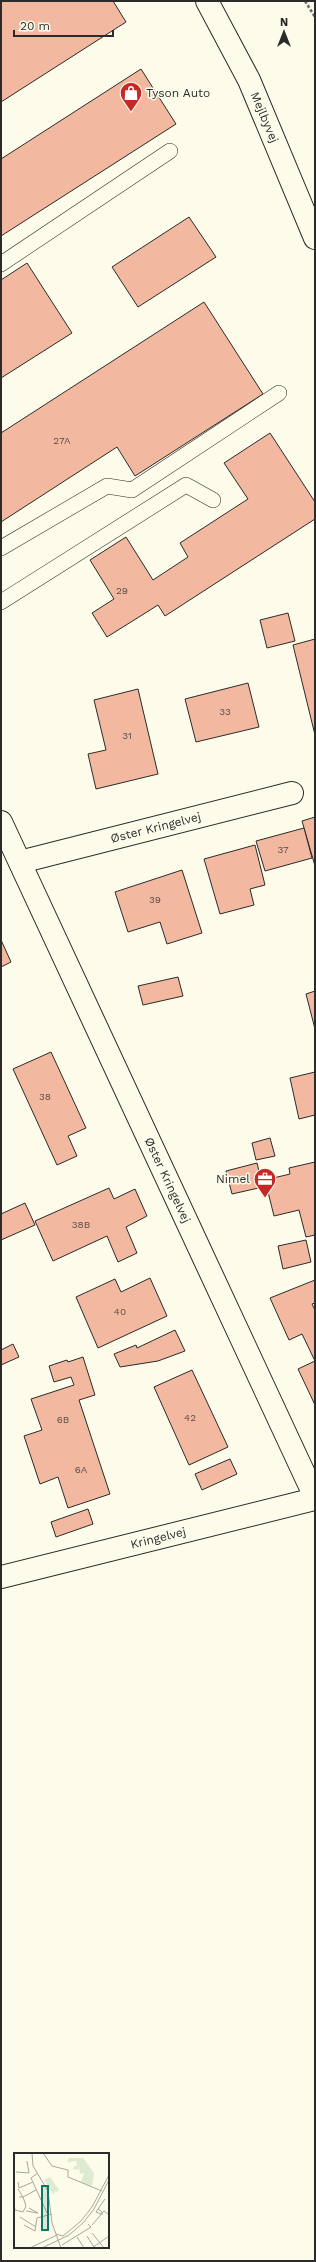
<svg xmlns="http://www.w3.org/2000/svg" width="316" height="2262" font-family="'Work Sans',sans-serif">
<rect width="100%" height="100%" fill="#fdfbea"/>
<g fill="#f2b8a0" stroke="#2b2b2b">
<path d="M 1,1 L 113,1 L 126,22 L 1,102 Z"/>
<path d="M 141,69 L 176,124 L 1,236 L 1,159 Z"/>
<path d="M 189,217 L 216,257 L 138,307 L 112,267 Z"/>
<path d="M 27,263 L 72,333 L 1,378 L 1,280 Z"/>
<path d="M 204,302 L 263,394 L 135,476 L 117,447 L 1,522 L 1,433 Z"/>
<path d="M 270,433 L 315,502 L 315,519 L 165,616 L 158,605 L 107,637 L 92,613 L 114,599 L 90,560 L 126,537 L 153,580 L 188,557 L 180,543 L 248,499 L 224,463 Z"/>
<path d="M 288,613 L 295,641 L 267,648 L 260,620 Z"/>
<path d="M 315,639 L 315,735 L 293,645 Z"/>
<path d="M 248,683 L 259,727 L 196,742 L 185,699 Z"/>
<path d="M 138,689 L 158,774 L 96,789 L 88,754 L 106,750 L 94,700 Z"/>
<path d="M 315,817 L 315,866 L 302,821 Z"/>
<path d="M 304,828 L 312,858 L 265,871 L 256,841 Z"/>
<path d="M 255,845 L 265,885 L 250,889 L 254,905 L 220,914 L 204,859 Z"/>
<path d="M 182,870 L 202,933 L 167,944 L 160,922 L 128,932 L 115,892 Z"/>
<path d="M 1,940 L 11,962 L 1,967 Z"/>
<path d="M 178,977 L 183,996 L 143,1005 L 138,986 Z"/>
<path d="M 315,991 L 315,1029 L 306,994 Z"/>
<path d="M 51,1052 L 86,1128 L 68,1136 L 77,1156 L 57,1165 L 13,1069 Z"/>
<path d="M 315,1072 L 315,1115 L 299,1119 L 290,1078 Z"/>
<path d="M 270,1138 L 275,1156 L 256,1160 L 252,1143 Z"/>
<path d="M 315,1162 L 315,1235 L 306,1237 L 299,1210 L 274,1216 L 265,1180 L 290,1174 L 289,1168 Z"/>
<path d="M 257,1163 L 263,1187 L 232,1194 L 226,1171 Z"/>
<path d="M 109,1188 L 114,1199 L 135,1189 L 147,1216 L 126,1227 L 137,1253 L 118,1262 L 107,1236 L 53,1261 L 35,1221 Z"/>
<path d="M 25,1203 L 35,1225 L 1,1240 L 1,1214 Z"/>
<path d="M 306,1240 L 311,1262 L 283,1269 L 278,1246 Z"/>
<path d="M 150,1278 L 167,1316 L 98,1348 L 76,1297 L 115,1279 L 121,1292 Z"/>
<path d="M 315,1280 L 315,1303 L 312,1304 L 315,1310 L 315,1361 L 302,1334 L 289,1340 L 270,1298 Z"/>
<path d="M 175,1330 L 185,1351 L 158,1361 L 120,1367 L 114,1354 L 136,1345 L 137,1348 Z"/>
<path d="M 13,1344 L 19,1357 L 1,1365 L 1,1350 Z"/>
<path d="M 83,1357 L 95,1395 L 79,1400 L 110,1494 L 68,1508 L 58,1477 L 40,1484 L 24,1436 L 42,1430 L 31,1399 L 74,1385 L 71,1377 L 54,1382 L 49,1366 L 67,1360 L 68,1362 Z"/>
<path d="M 315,1361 L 315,1405 L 298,1369 Z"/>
<path d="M 192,1370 L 228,1447 L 189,1465 L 154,1387 Z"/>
<path d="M 230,1459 L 237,1474 L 202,1490 L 195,1474 Z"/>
<path d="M 88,1509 L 93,1524 L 56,1537 L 51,1522 Z"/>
</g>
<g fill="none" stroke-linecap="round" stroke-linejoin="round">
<g stroke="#2b2b2b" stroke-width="16">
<g id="service">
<path d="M 1,264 L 170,151"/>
<path d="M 1,548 L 107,486 L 132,490 L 279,393"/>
<path d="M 1,602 L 186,485 L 213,500"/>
</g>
</g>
<g stroke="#2b2b2b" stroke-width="24">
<g id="minor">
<path id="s1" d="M 1,822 L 315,1497"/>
<path id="s2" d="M 20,862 L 292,793"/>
<path id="s3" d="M 1,1577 L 315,1499"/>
</g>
</g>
<g stroke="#2b2b2b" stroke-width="24">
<g id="tertiary">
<path id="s4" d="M 207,1 L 249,80 L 315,238"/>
</g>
</g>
<path stroke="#6a6964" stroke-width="2.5" stroke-dasharray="3 2" stroke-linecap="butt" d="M 305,1 L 315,17"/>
<use href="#service" stroke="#fdfbea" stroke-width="15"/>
<use href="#minor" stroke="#fdfbea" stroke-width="22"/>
<use href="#tertiary" stroke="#fdfbea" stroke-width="22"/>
</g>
<defs>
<g id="shop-pin" transform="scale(1.15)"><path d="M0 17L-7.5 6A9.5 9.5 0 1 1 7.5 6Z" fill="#c62828" stroke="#fdfbea"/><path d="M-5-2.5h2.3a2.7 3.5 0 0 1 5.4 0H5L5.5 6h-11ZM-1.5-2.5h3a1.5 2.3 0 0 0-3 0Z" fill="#fff"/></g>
<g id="office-pin" transform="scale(1.15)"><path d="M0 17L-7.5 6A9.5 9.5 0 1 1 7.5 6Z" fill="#c62828" stroke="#fdfbea"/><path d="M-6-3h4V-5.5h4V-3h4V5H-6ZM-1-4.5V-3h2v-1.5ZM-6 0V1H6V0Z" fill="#fff"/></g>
</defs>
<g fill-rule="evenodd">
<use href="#shop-pin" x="131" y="93"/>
<use href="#office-pin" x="265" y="1179"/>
</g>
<g text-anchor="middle" stroke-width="3" stroke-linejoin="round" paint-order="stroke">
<g font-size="10" fill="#5d4e48">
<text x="62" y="444">27A</text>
<text x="122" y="594">29</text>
<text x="225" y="715">33</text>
<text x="127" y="739">31</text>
<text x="283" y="853">37</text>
<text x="155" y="903">39</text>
<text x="45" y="1100">38</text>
<text x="81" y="1228">38B</text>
<text x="120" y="1315">40</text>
<text x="190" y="1421">42</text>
<text x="63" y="1423">6B</text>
<text x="81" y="1473">6A</text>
</g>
<g font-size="12" fill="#2b2b2b" stroke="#fdfbea" text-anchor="start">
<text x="146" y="97">Tyson Auto</text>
<text x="250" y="1183" text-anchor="end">Nimel</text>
</g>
<g font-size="12" fill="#2b2b2b" stroke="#fdfbea">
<text dy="4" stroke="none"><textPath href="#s4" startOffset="130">Mejlbyvej</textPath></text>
<text dy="4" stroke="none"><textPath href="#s2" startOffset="140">Øster Kringelvej</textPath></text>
<text dy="4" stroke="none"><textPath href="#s1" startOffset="395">Øster Kringelvej</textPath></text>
<text dy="4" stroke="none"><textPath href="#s3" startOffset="162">Kringelvej</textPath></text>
</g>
</g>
<g transform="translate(14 2153)">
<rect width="95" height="95" fill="#fdfbea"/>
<path d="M 55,5 L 69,5 L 80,20 L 78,33 L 67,29 L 70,20 L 66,21 L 65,14 L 64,17 L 59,16 L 60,13 L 63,13 L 62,8 L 53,9 ZM 36,24 L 46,38 L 43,37 L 44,40 L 41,38 L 40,42 L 30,27 Z" fill="#deebd1"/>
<path fill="none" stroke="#a9a89e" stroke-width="1" d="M 18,0 L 19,13 L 34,38 L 38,70 L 47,95M 29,0 L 38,13 L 54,17 L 54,24 L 88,38M 2,19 L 15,20 L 13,8M 24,20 L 17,25 L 34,62M 4,29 L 5,35 L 19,29M 4,36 L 9,44 L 5,44M 0,52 L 1,57 L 9,59 L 12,53 L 9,44 L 22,37M 84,56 L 91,46M 12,58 L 24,60 L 15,55M 87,61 L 82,59 L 84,56 L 88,59 L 88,62M 6,64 L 22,74M 10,72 L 21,78 L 23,65 L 38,61M 78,72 L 90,58 L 95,62M 78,80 L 90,95M 42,81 L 49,83 L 67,68 L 78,54 L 95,22M 73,83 L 80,94M 63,84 L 70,95M 48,92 L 77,74 L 74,71M 16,95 L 43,82M 28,95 L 55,82 L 69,70 L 80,56 L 95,27M 78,95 L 95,83"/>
<path fill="#0f766e" fill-opacity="0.15" stroke="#0f766e" stroke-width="2" d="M 28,33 L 34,33 L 34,77 L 28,77 Z"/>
<rect width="95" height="95" fill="none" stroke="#2b2b2b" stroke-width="2"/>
</g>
<rect width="316" height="2262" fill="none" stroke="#2b2b2b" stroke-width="4"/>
<g transform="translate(284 32)" stroke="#fdfbea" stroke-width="3" paint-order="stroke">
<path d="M0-3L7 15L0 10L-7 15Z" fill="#2b2b2b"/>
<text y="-6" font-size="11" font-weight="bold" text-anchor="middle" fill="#2b2b2b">N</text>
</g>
<path d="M14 30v6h99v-6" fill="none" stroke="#2b2b2b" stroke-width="2"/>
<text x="20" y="30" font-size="12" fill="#2b2b2b" stroke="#fdfbea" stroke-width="3" paint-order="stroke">20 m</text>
</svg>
